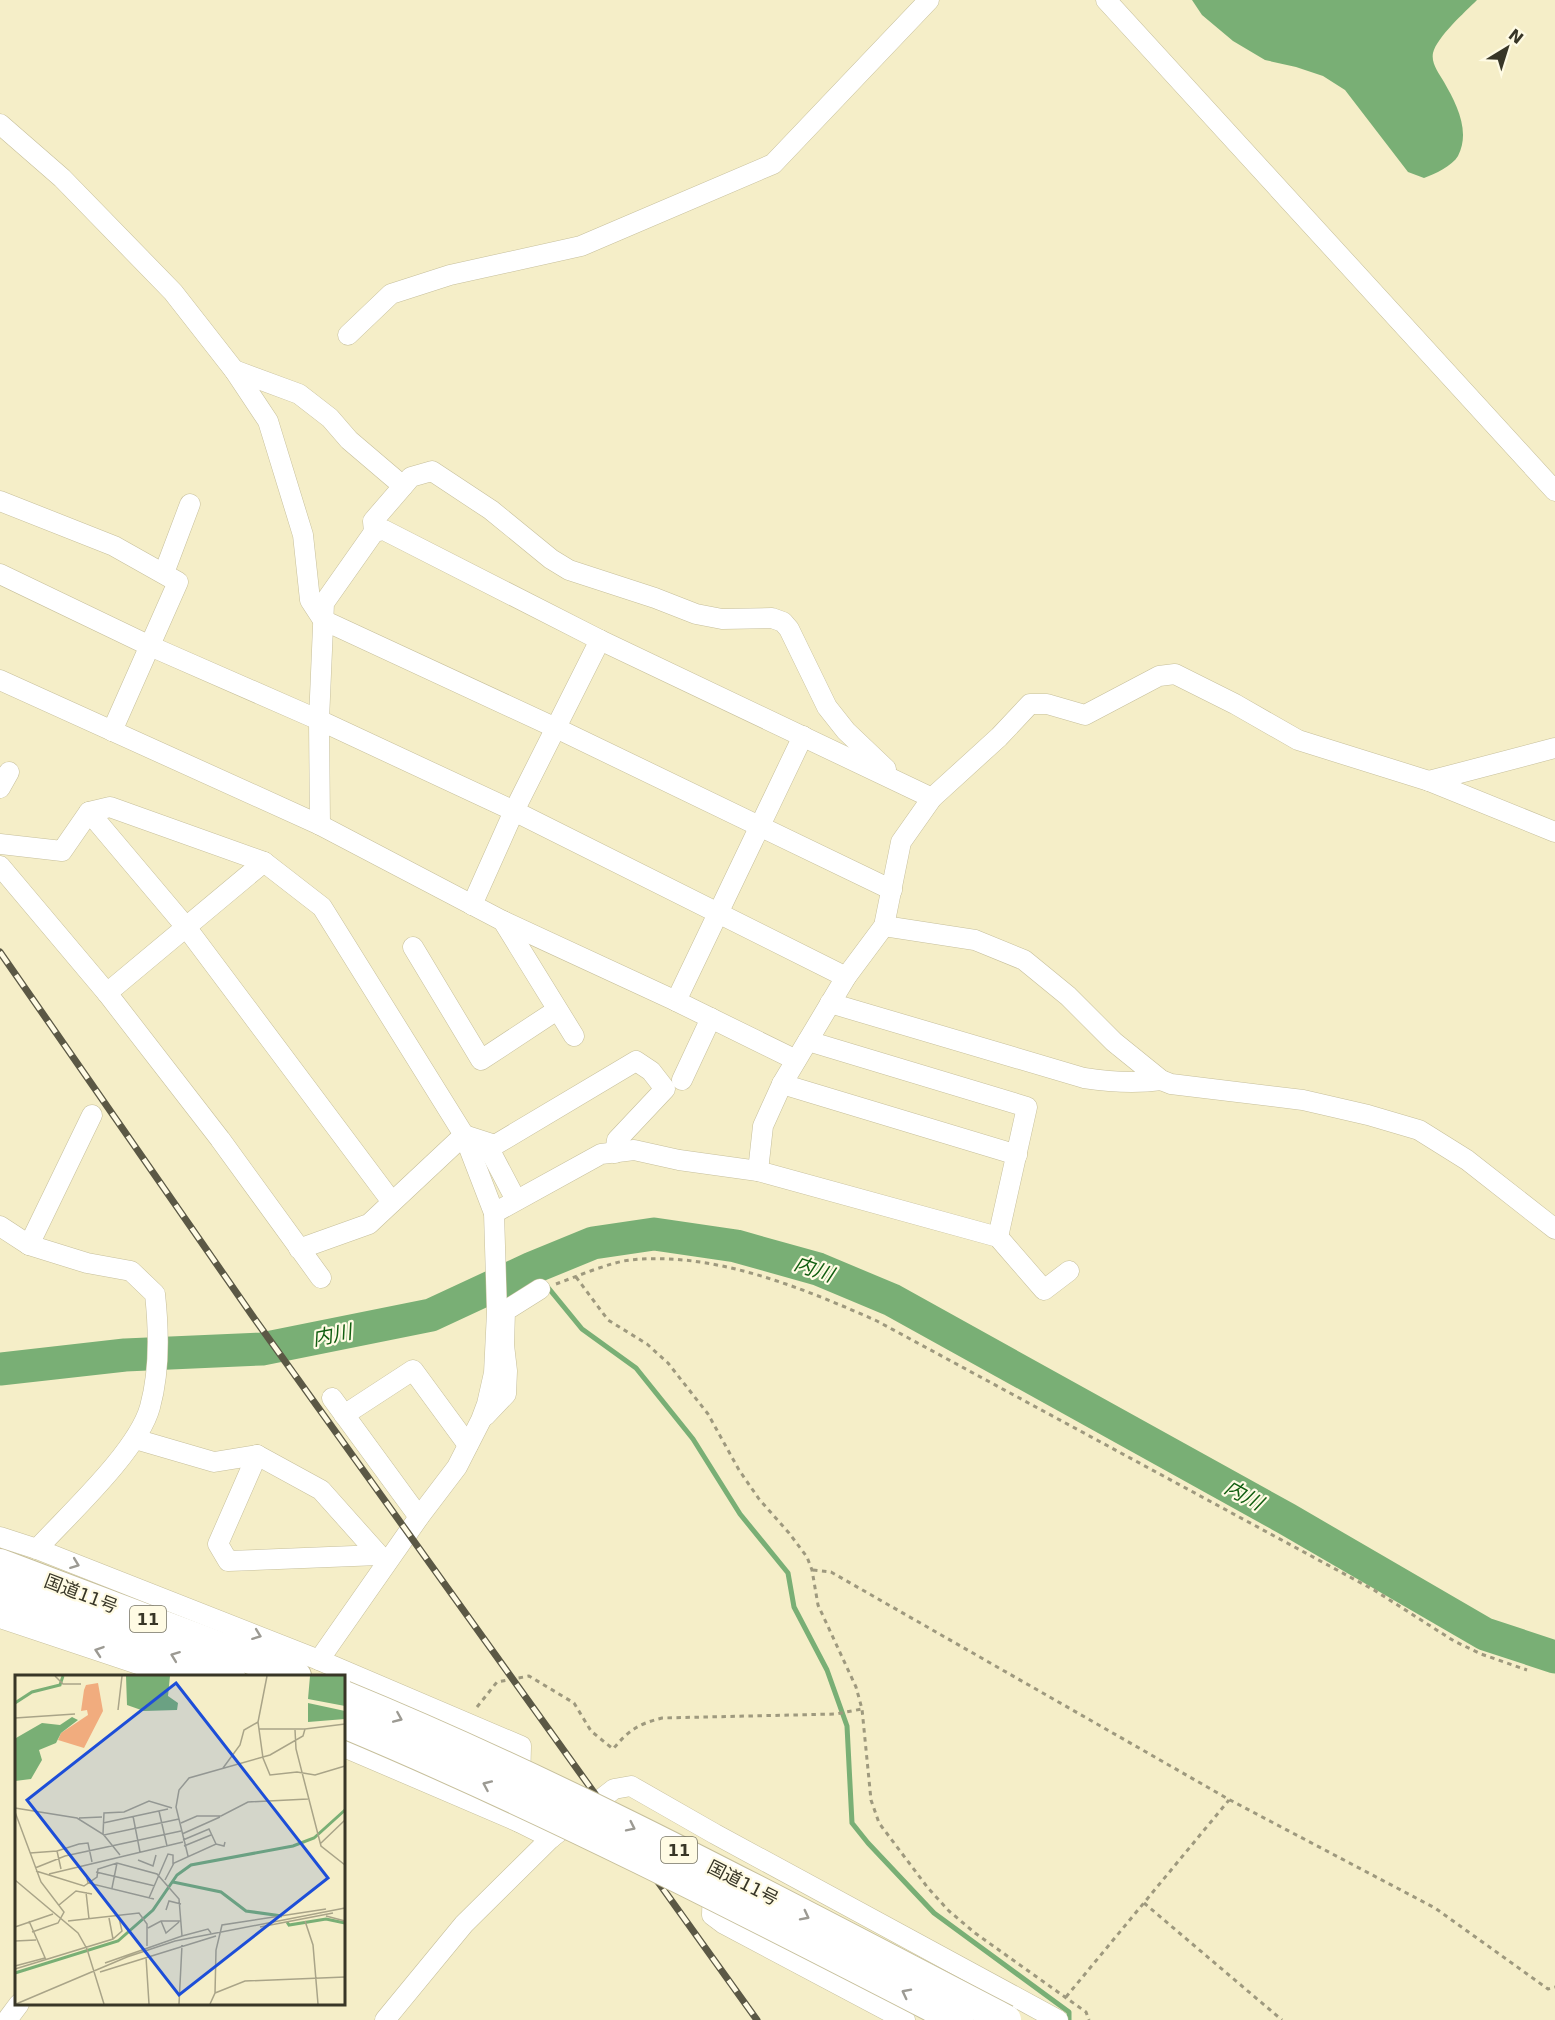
<svg xmlns="http://www.w3.org/2000/svg" width="1555" height="2020" font-family="'DejaVu Sans','Noto Sans JP',sans-serif">
<rect width="100%" height="100%" fill="#f5eec8"/>
<path fill="#79af75" d="M 1192,0 L 1477,0 C 1465,12 1437,37 1433,53 C 1431,64 1439,73 1444,82 C 1456,103 1471,131 1458,156 C 1452,166 1435,174 1424,178 L 1408,172 L 1345,90 L 1323,76 L 1296,67 L 1265,60 L 1233,41 L 1202,15 Z"/>
<g fill="none" stroke-linecap="round" stroke-linejoin="round">
<path stroke="#79af75" stroke-width="5" d="M 532,1268 L 582,1329 L 636,1368 L 693,1439 L 740,1514 L 788,1573 L 794,1607 L 827,1670 L 847,1726 L 852,1823 L 868,1843 L 934,1913 L 1069,2012 L 1069,2020"/>
<path stroke="#79af75" stroke-width="33" d="M 0,1369 L 125,1355 L 262,1349 L 431,1315 L 532,1268 L 593,1243 L 654,1234 L 736,1246 L 818,1269 L 892,1300 L 1287,1519 L 1485,1634 L 1555,1657"/>
<g stroke="#c6bf9b" stroke-width="21">
<g id="minor">
<path d="M 1106,0 L 1555,491"/>
<path d="M 0,124 L 62,178 L 173,292 L 234,370 L 268,421 L 303,535 L 310,600 L 323,620 L 556,728 L 892,890"/>
<path d="M 348,335 L 391,294 L 450,275 L 581,246 L 773,164 L 929,0"/>
<path d="M 234,370 L 299,394 L 330,418 L 349,440 L 403,486"/>
<path d="M 0,501 L 114,546 L 178,582 L 112,731"/>
<path d="M 374,532 L 373,521 L 411,477 L 432,471 L 491,510 L 551,559 L 569,570 L 655,598 L 696,614 L 722,619 L 772,618 L 783,622 L 789,629 L 827,707 L 846,731 L 886,769"/>
<path d="M 164,573 L 190,504"/>
<path d="M 0,574 L 150,646 L 319,720 L 514,811 L 846,977"/>
<path d="M 0,680 L 320,825 L 503,921 L 676,1001 L 796,1060"/>
<path d="M 1429,781 L 1555,748"/>
<path d="M 0,788 L 9,772"/>
<path d="M 89,812 L 186,927 L 392,1202"/>
<path d="M 320,825 L 319,720 L 324,603 L 374,532 L 384,530 L 600,640 L 932,798"/>
<path d="M 0,844 L 62,851 L 89,812 L 110,807 L 264,862 L 322,907 L 464,1135 L 494,1213 L 497,1312 L 494,1373 L 487,1404 L 481,1420 L 457,1467 L 419,1517 L 319,1660"/>
<path d="M 0,866 L 107,993 L 220,1139 L 321,1278"/>
<path d="M 472,905 L 514,811 L 600,640"/>
<path d="M 503,921 L 574,1036"/>
<path d="M 884,926 L 975,940 L 1024,960 L 1068,996 L 1114,1042 L 1161,1080 L 1171,1084 L 1303,1100 L 1368,1115 L 1419,1130 L 1467,1160 L 1555,1229"/>
<path d="M 413,947 L 481,1060 L 557,1010"/>
<path d="M 107,993 L 264,862"/>
<path d="M 676,1001 L 803,736"/>
<path d="M 830,1003 L 1084,1078 C 1110,1082 1134,1084 1161,1080"/>
<path d="M 808,1041 L 1027,1107 L 998,1237"/>
<path d="M 682,1080 L 711,1018"/>
<path d="M 782,1084 L 1017,1155"/>
<path d="M 486,1143 L 516,1200"/>
<path d="M 758,1171 L 763,1126 L 782,1084 L 846,977 L 884,926 L 901,842 L 932,798 L 999,737 L 1030,704 L 1047,704 L 1085,715 L 1159,676 L 1175,674 L 1235,704 L 1298,740 L 1429,781 L 1555,832"/>
<path d="M 494,1213 L 601,1154 L 634,1150 L 679,1160 L 758,1171 L 998,1237 L 1044,1290 L 1069,1271"/>
<path d="M 0,1226 L 29,1245 L 87,1263 L 131,1271 L 155,1294 C 159,1331 160,1371 150,1407 C 138,1451 69,1514 37,1549"/>
<path d="M 29,1245 L 92,1115"/>
<path d="M 299,1249 L 369,1224 L 464,1135 L 495,1145 L 636,1061 L 651,1071 L 665,1089 L 617,1140 L 615,1153"/>
<path d="M 332,1398 L 419,1517"/>
<path d="M 344,1415 L 413,1370 L 468,1445"/>
<path d="M 485,1416 L 506,1394 L 507,1371 L 504,1345 L 505,1311 L 540,1289"/>
<path d="M 135,1439 L 214,1462 L 257,1455 L 321,1490 L 379,1555 L 387,1562"/>
<path d="M 257,1455 L 218,1544 L 228,1561 L 379,1555"/>
<path d="M 0,1537 L 37,1549 L 319,1660 L 521,1746 L 519,1822"/>
<path d="M 0,1618 L 174,1676"/>
<path d="M 344,1747 L 519,1822 L 551,1838"/>
<path d="M 713,1885 L 712,1915 L 724,1924 L 905,2020"/>
<path d="M 7,2020 L 19,2004"/>
<path d="M 385,2020 L 464,1924 L 551,1838 L 614,1789 L 631,1786 L 715,1834 L 1058,2020"/>
</g>
</g>
<g stroke="#c6bf9b" stroke-width="32">
<g id="highway">
<path d="M 0,1564 L 296,1676"/>
<path d="M 0,1593 L 126,1637 L 230,1676"/>
</g>
</g>
<g stroke="#9e997e" stroke-width="3" stroke-dasharray="4.5 4.5" stroke-linecap="butt">
<path d="M 576,1277 L 608,1320 L 647,1344 L 668,1363 L 708,1414 L 739,1470 L 759,1499 L 789,1533 L 807,1557 L 812,1570 L 818,1605 L 856,1687 L 862,1709 L 871,1800 L 879,1823 L 928,1888 L 949,1911 L 975,1933 L 1086,2012 L 1089,2020"/>
<path d="M 556,1284 C 575,1277 611,1262 630,1260 C 713,1251 803,1288 877,1321 L 1374,1590 L 1454,1641 L 1481,1654 L 1527,1670"/>
<path d="M 813,1570 L 831,1572 L 1230,1800 L 1435,1908 L 1548,1989 L 1555,1987"/>
<path d="M 477,1707 L 497,1682 L 529,1676 L 574,1703 L 591,1731 L 613,1749 C 629,1730 638,1724 662,1718 L 836,1714 L 862,1709"/>
<path d="M 1144,1903 L 1282,2020"/>
<path d="M 1066,1997 L 1229,1800"/>
</g>
<use href="#minor" stroke="#fff" stroke-width="20"/>
<use href="#highway" stroke="#fff" stroke-width="30"/>
<g stroke="#5b5845" stroke-width="7">
<path id="rail" d="M 0,952 L 254,1318 L 757,2020"/>
</g>
<use href="#rail" stroke="#fffbe4" stroke-width="4.5" stroke-dasharray="14" stroke-linecap="butt"/>
<g stroke="#c6bf9b" stroke-width="32" stroke-linecap="butt">
<g id="highway-bridge">
<path d="M 344,1696 C 571,1789 788,1907 1006,2020"/>
<path d="M 344,1723 C 554,1811 756,1916 958,2020"/>
</g>
</g>
<use href="#highway-bridge" stroke="#fff" stroke-width="30"/>
</g>
<defs><path id="oneway-chevron" d="M-2-3.5L2.5 0L-2 3.5" fill="none" stroke-width="1.6" stroke-linecap="round" stroke-linejoin="round" transform="scale(1.5)"/></defs>
<g stroke="#9c9a93">
<use href="#oneway-chevron" transform="translate(75 1564) rotate(21)"/>
<use href="#oneway-chevron" transform="translate(257 1635) rotate(21)"/>
<use href="#oneway-chevron" transform="translate(99 1651) rotate(-161)"/>
<use href="#oneway-chevron" transform="translate(175 1656) rotate(-159)"/>
<use href="#oneway-chevron" transform="translate(398 1718) rotate(23)"/>
<use href="#oneway-chevron" transform="translate(487 1785) rotate(-156)"/>
<use href="#oneway-chevron" transform="translate(631 1827) rotate(26)"/>
<use href="#oneway-chevron" transform="translate(805 1916) rotate(27)"/>
<use href="#oneway-chevron" transform="translate(906 1993) rotate(-153)"/>
</g>
<g text-anchor="middle" stroke-width="4.5" stroke-linejoin="round" paint-order="stroke">
<g fill="#fffbe4" stroke="#747160" stroke-width="1.5">
<rect x="130" y="1606" width="36" height="26" rx="4.5"/>
<rect x="661" y="1837" width="36" height="26" rx="4.5"/>
</g>
<g font-size="16" font-weight="bold" fill="#383627">
<text x="148" y="1625">11</text>
<text x="679" y="1856">11</text>
</g>
<g font-size="18" fill="#383627" stroke="#fffbe4">
<text transform="translate(81 1594) rotate(21)" y="6">国道11号</text>
<text transform="translate(743 1883) rotate(27)" y="6">国道11号</text>
</g>
<g font-size="20" font-style="italic" fill="#105e10" stroke="#fffbe4">
<text transform="translate(814 1269) rotate(19)" y="7">内川</text>
<text transform="translate(332 1335) rotate(-11)" y="7">内川</text>
<text transform="translate(1244 1495) rotate(29)" y="7">内川</text>
</g>
</g>
<g transform="translate(15 1675)">
<rect width="330" height="330" fill="#f5eec8"/>
<path d="M 83,8 L 88,36 L 69,73 L 43,65 L 46,58 L 73,40 L 72,35 L 66,36 L 69,15 L 71,10 Z" fill="#f1ac7e"/>
<path d="M 111,1 L 155,1 L 153,21 L 163,28 L 162,35 L 129,36 L 112,30 ZM 295,1 L 330,1 L 330,31 L 293,24 ZM 293,28 L 330,36 L 330,44 L 293,47 ZM 57,42 L 63,45 L 46,58 L 41,68 L 24,75 L 27,85 L 16,104 L 0,106 L 1,63 L 27,48 L 45,50 Z" fill="#79af75"/>
<path fill="none" stroke="#79af75" stroke-width="3" d="M 0,28 L 17,17 L 45,10 L 48,1M 158,207 L 206,217 L 231,236 L 267,241M 272,247 L 274,250 L 311,244 L 330,248M 0,298 L 103,266 L 138,235 L 162,200 L 176,190 L 278,171 L 299,163 L 330,135"/>
<path fill="none" stroke="#a9a488" stroke-width="1.5" d="M 40,1 L 48,9 L 66,9M 252,1 L 243,47 L 248,83 L 255,100 L 282,97 L 300,100 L 330,91M 103,35 L 107,1M 0,43 L 60,39M 244,54 L 290,54 L 330,49M 280,55 L 281,74 L 306,171 L 330,190M 208,93 L 225,70 L 229,55 L 243,47M 0,133 L 62,143 L 89,160 L 164,144M 144,136 L 152,171M 0,137 L 26,207 L 49,237 L 43,248 L 17,257M 118,141 L 125,177M 64,143 L 87,142M 88,148 L 153,134M 166,148 L 182,141 L 206,141 L 233,127 L 293,124M 167,159 L 205,142M 168,165 L 194,154 L 201,169M 306,168 L 330,145M 169,171 L 196,160M 15,178 L 42,176M 105,180 L 88,159 L 89,138 L 109,137 L 134,126 L 157,133M 173,181 L 161,132 L 164,115 L 174,103 L 255,80 L 288,61 L 290,54M 123,185 L 138,191 L 141,180M 20,193 L 50,181 L 166,156M 46,194 L 42,176 L 64,169 L 73,168 L 77,187M 21,196 L 69,211 L 82,202 L 83,194 L 102,188 L 142,199 L 164,224 L 167,261M 81,197 L 140,211M 34,199 L 168,167M 71,199 L 73,208 L 139,224M 0,205 L 63,258 L 72,274 L 89,329M 150,205 L 159,188 L 201,169 L 209,171 L 210,167M 97,213 L 102,188M 71,217 L 74,244M 134,223 L 153,179 L 158,180 L 158,190M 44,230 L 61,216 L 77,219M 151,235 L 154,226 L 166,229M 311,241 L 330,246M 94,243 L 98,264M 14,246 L 31,285M 53,246 L 124,238 L 132,249 L 132,271M 146,246 L 151,258 L 164,247M 290,246 L 298,270 L 303,329M 0,252 L 38,239M 245,252 L 318,238M 133,253 L 146,246 L 166,246M 0,266 L 21,265M 131,282 L 134,329M 90,288 L 167,261 L 193,254 L 196,258M 0,291 L 30,283M 0,294 L 98,264 L 107,256 L 104,243M 85,297 L 201,261M 200,318 L 230,306 L 330,302M 1,329 L 112,282 L 160,266 L 330,233M 164,329 L 167,270M 195,329 L 200,318 L 201,275 L 207,250 L 311,234"/>
<path fill="#1d4ed8" fill-opacity="0.15" stroke="#1d4ed8" stroke-width="3" d="M 161,8 L 313,203 L 164,320 L 12,125 Z"/>
<rect width="330" height="330" fill="none" stroke="#383627" stroke-width="3"/>
</g>
<g transform="translate(1507 48) rotate(38)" stroke="#fffbe4" stroke-width="4.5" paint-order="stroke">
<path d="M0-4.5L10 22L0 15L-10 22Z" fill="#383627"/>
<text y="-9" font-size="16" font-weight="bold" text-anchor="middle" fill="#383627">N</text>
</g>
</svg>
